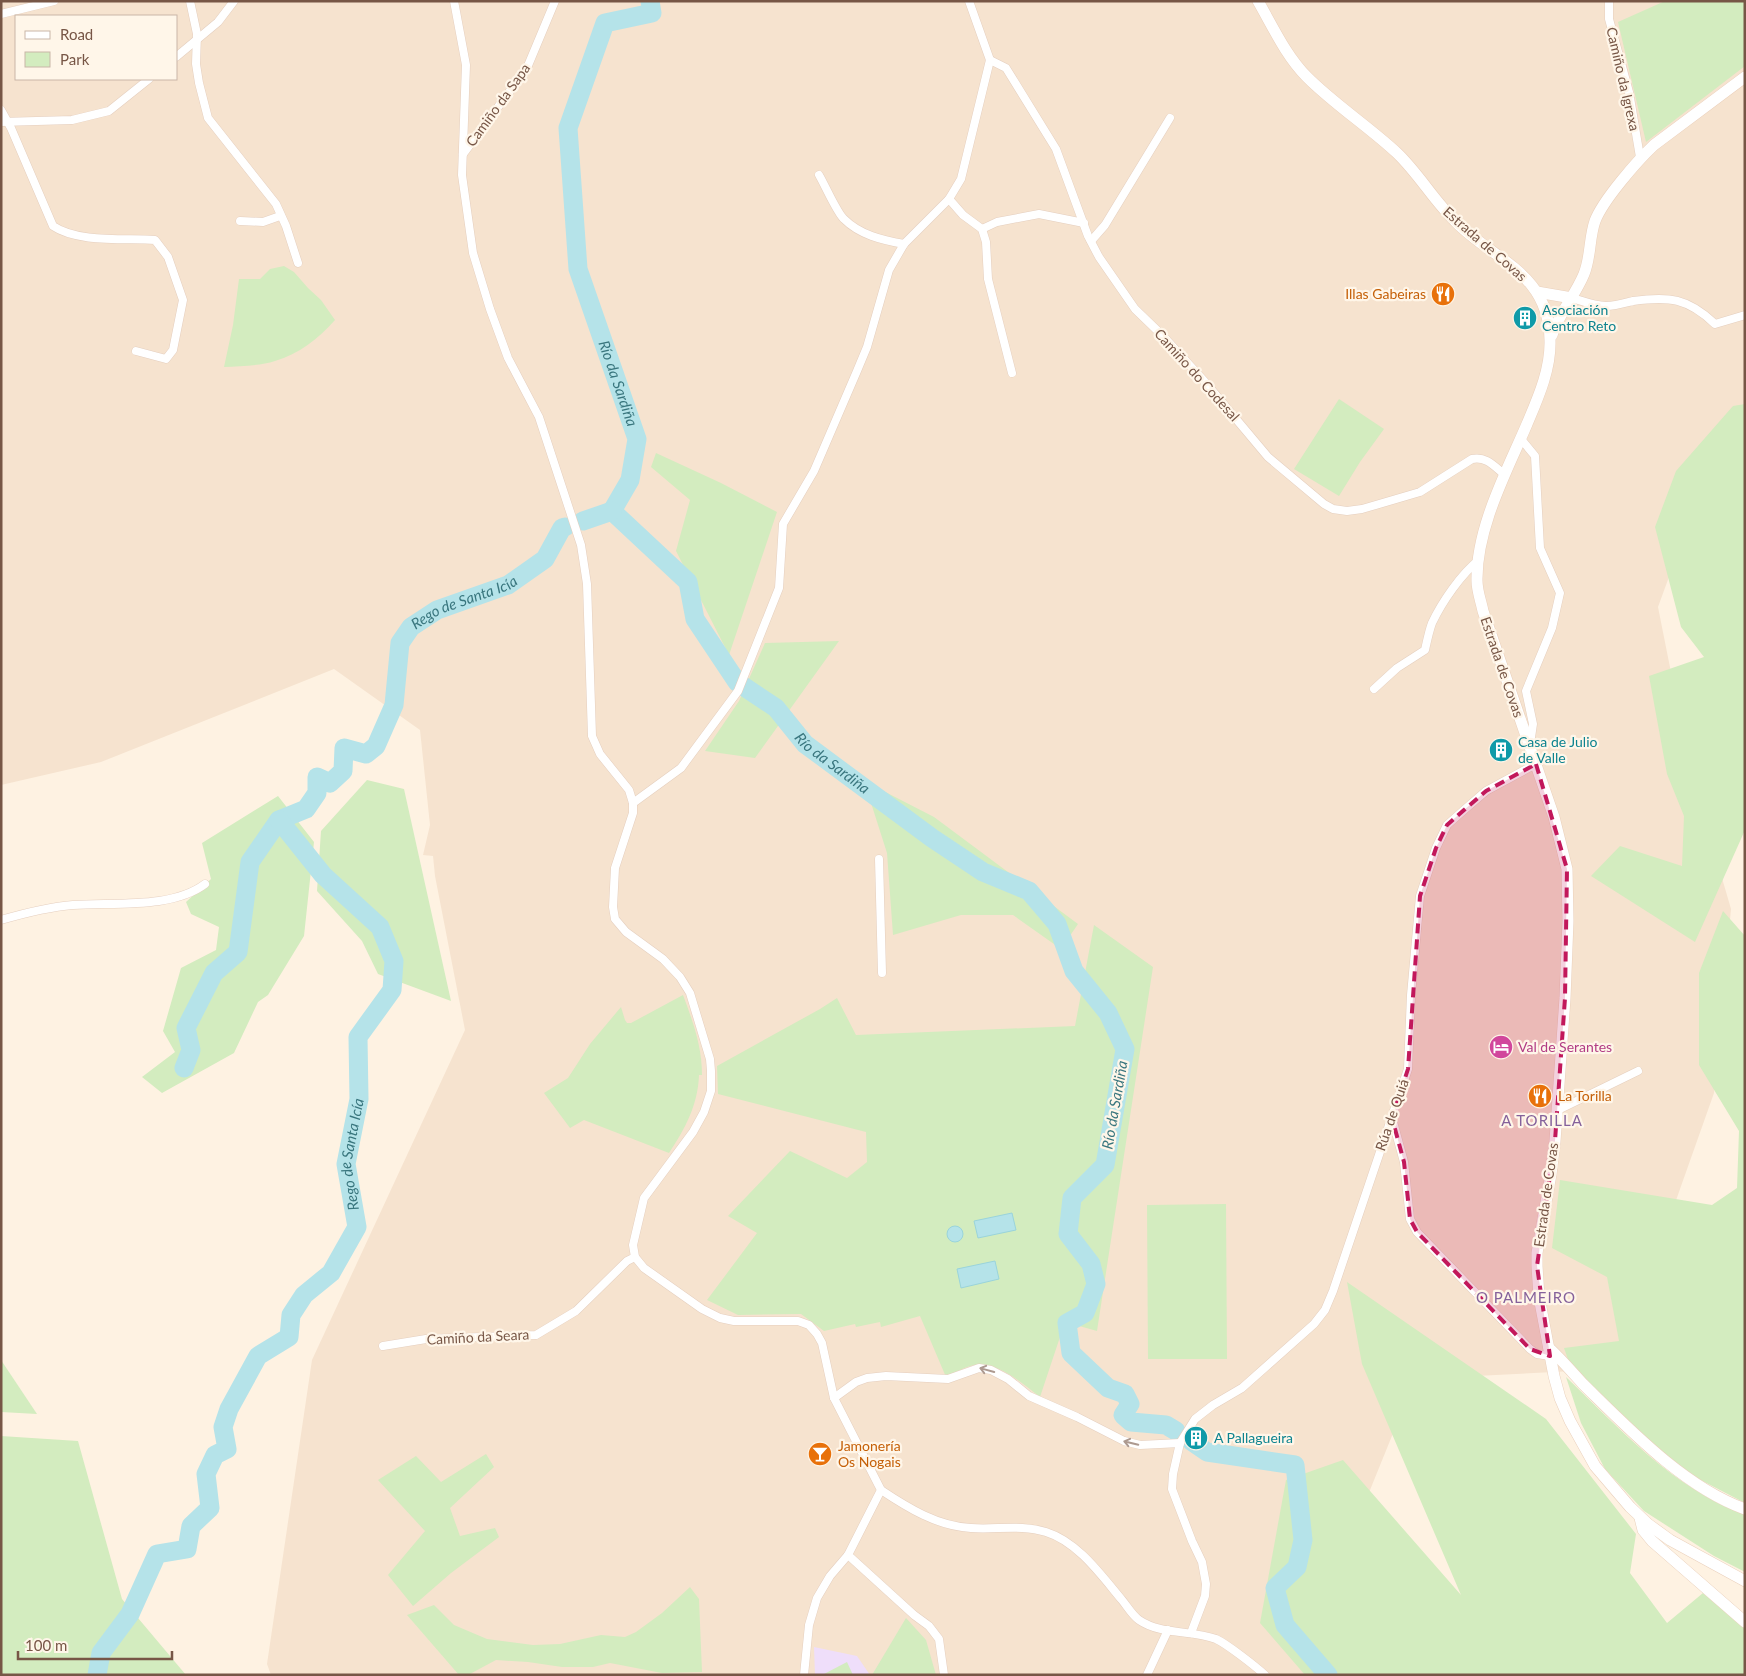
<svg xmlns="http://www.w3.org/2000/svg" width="1746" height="1676" font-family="Lato,sans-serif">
<rect width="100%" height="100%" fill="#fef2e2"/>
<path fill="#f6e3cf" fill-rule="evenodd" d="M 1,1 L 1745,1 L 1745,429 L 1720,437 L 1658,607 L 1690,768 L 1731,909 L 1714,1093 L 1663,1237 L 1652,1367 L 1415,1379 L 1319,1616 L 1340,1675 L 271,1675 L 267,1664 L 312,1360 L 465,1030 L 435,876 L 433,856 L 423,855 L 430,825 L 420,730 L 334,669 L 101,762 L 1,785 ZM 16,16 L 176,16 L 176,79 L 16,79 Z"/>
<path fill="#efdefa" d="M 814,1647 L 857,1656 L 870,1675 L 815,1675 Z"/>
<g fill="#d3ecbf">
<path d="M 1665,1 L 1745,1 L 1745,66 L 1646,142 L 1618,22 Z"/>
<path d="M 284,266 L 294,272 L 308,288 L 321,300 L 335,320 C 318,339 299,354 275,361 C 260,366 240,366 224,367 L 233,325 L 239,279 L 260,279 L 270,269 Z"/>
<path d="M 1339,399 L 1384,429 L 1360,462 L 1339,496 L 1294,469 Z"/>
<path d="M 1745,404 L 1745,830 L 1695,942 L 1591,876 L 1620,846 L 1682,866 L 1684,816 L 1667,774 L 1649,676 L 1704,657 L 1681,627 L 1655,527 L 1676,471 L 1733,406 Z"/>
<path d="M 656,453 L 721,483 L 777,512 L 729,655 L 676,551 L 690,500 L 651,467 Z"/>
<path d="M 839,641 L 755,758 L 705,751 L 739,701 L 765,643 Z"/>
<path d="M 367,780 L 404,789 L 451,1001 L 378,974 L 362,941 L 317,891 L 321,831 Z"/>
<path d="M 864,781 L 934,817 L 1078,924 L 1061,949 L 1013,915 L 961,915 L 893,935 L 887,853 Z"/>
<path d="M 278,796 L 314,842 L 304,936 L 268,995 L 258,1002 L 234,1053 L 162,1093 L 142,1077 L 175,1052 L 163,1031 L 181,968 L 216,950 L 219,927 L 191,914 L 186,902 L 211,879 L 202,843 Z"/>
<path d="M 1723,911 L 1745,936 L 1745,1503 L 1693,1476 L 1655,1446 L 1570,1365 L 1564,1348 L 1619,1341 L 1607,1277 L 1552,1248 L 1560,1180 L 1712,1205 L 1737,1188 L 1739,1131 L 1699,1065 L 1699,973 Z"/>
<path d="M 1094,925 L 1153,967 L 1097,1331 L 1065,1322 L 1040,1397 C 1021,1383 1001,1363 975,1365 C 966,1366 954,1373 946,1377 L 920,1316 L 881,1327 L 880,1322 L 856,1327 L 855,1324 L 824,1331 L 801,1314 L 738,1315 L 707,1300 L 757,1233 L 728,1216 L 790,1151 L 847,1178 L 867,1162 L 866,1132 L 718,1094 L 717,1066 L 820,1009 L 837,998 L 856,1035 L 1075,1026 Z"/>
<path d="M 683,995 C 693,1022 702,1046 702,1075 L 699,1075 C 698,1105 685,1129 669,1153 L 584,1120 L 570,1128 L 544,1093 L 568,1078 L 590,1044 L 621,1007 L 625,1020 L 627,1023 L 631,1023 Z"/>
<path d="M 1226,1204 L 1227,1359 L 1148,1359 L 1147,1205 Z"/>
<path d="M 1347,1282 L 1546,1419 L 1636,1534 L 1630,1573 L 1667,1623 L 1703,1593 L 1745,1629 L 1745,1675 L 1305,1675 L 1260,1623 L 1286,1480 L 1343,1460 L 1461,1595 L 1362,1364 Z"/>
<path d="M 1,1360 L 37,1414 L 1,1412 Z"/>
<path d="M 1566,1377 C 1620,1429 1673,1488 1745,1515 L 1745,1572 L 1714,1556 L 1644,1511 L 1605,1469 L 1581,1423 Z"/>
<path d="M 1,1436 L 78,1441 L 122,1599 L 186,1675 L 1,1675 Z"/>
<path d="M 486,1454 L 494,1467 L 450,1508 L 460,1536 L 495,1528 L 499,1537 L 451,1573 L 413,1606 L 388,1575 L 425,1531 L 378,1480 L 416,1456 L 441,1482 Z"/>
<path d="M 690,1587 L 699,1599 L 702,1672 L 662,1673 L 610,1663 L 593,1667 L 562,1667 L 528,1662 L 496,1660 L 468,1675 L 459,1675 L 407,1615 L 434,1605 L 454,1625 L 487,1639 L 533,1645 L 560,1644 L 601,1635 L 625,1637 L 636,1632 L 662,1613 Z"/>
<path d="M 906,1618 L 926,1640 L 936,1675 L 872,1675 Z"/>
<path d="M 847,1662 L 853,1675 L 825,1675 L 824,1674 Z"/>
</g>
<g fill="#b5e3e9" stroke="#9ad4db">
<path d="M 1012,1213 L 1016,1230 L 978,1238 L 974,1221 Z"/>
<circle cx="955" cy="1234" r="8"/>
<path d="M 995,1261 L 999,1279 L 961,1288 L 957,1269 Z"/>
</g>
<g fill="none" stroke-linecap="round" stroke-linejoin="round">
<g stroke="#b5e3e9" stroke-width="19">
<path id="s1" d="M 650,1 L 652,13 L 605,23 L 568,128 L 578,269 L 637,439 L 630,480 L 612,511 L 688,582 L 695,619 L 737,682 L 776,708 L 805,744 L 932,838 L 983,872 L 1029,891 L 1057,924 L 1074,971 L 1108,1013 L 1125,1049 L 1105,1165 L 1072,1198 L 1068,1234 L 1091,1264 L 1096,1284 L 1085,1313 L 1067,1323 L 1071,1353 L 1108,1388 L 1125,1394 L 1130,1404 L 1123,1415 L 1131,1422 L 1166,1425 L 1176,1431"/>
<path d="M 583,521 L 612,511"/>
<path id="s2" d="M 184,1068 L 191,1050 L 186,1028 L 214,973 L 238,952 L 250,862 L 279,820 L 306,809 L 317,793 L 317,777 L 330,783 L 343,771 L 344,748 L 366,754 L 376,746 L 394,705 L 400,643 L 411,627 L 437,610 L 508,585 L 545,559 L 562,528 L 565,527"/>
<path d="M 1191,1441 L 1207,1452 L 1295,1465 L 1303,1540 L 1297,1567 L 1275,1588 L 1285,1625 L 1328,1675"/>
<path id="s3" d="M 97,1675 L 101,1653 L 130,1614 L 157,1554 L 187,1549 L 191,1526 L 210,1508 L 206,1474 L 215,1455 L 227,1449 L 223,1427 L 229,1409 L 258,1356 L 289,1337 L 291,1315 L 304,1295 L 331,1273 L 357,1227 L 346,1164 L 359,1099 L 358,1037 L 392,990 L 394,961 L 380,927 L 323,875 L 279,820"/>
</g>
<g stroke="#e5cfbf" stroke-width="9">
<g id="street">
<path d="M 190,1 L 197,34 L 196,64 L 199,83 L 208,118 L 276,204 L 286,226 L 298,263"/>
<path d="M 454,1 L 466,65 L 462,175 L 473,253 L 490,309 L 508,358 L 539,417 L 581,545 L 587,584 L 592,736 L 600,754 L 629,790 L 633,803 L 633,813 L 615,868 L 613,907 L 615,919 L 626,932 L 663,959 L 680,977 L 690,993 L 710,1059 L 711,1071 L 711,1091 L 704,1112 L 693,1132 L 644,1198 L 633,1245 L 635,1257 L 644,1268 L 702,1309 L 720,1318 L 734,1321 L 798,1321 L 809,1325 L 817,1334 L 822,1343 L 834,1398 L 881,1490 L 848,1555 L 830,1576 L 817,1598 L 809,1625 L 804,1675"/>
<path d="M 1609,1 L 1609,19 L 1629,92 L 1640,157"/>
<path d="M 1,14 L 54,1"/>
<path d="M 176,57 L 218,22 L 234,1"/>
<path d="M 990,60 L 1006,68 L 1056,149 L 1088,236 L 1099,257 L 1135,309 L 1163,336 L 1205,382 L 1268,457 L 1324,504 L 1333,509 L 1347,511 L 1362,509 L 1420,492 L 1472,459 C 1486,456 1494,466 1505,475"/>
<path d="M 1,110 L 11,128 L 53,226 C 78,243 125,238 155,240 L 168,257 L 183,300 L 173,350 L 166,359 L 136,351"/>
<path d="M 1,122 L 72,120 L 109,111 L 149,79"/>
<path d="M 463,154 L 527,68 L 555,1"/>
<path d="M 819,175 C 825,185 837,213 844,219 C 860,235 882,240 904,244"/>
<path d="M 949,199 L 963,215 L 982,229 L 986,242 L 988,279 L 1012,373"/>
<path d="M 240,221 L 263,222 L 280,216"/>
<path d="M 982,229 L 997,222 L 1039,214 L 1084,223"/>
<path d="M 1091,241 L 1105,225 L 1170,118"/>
<path d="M 1572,298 C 1582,301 1595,306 1606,306 C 1615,306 1625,303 1633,301 C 1669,296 1688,298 1715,324 L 1745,315"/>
<path d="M 1521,439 L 1535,456 L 1540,548 L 1560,593 L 1552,628 L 1526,691 L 1533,724 L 1530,744"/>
<path d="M 1374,689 L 1397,668 L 1425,650 C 1427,641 1429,631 1432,623 C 1442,602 1461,574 1479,560"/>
<path d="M 633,803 L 681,768 L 738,691 L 779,588 L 783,524 L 814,471 L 857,371 L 867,347 L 889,270 L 904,244 L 949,199 L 961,179 L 990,60 L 969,1"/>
<path d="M 879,859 L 882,973"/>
<path d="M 1,920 C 25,913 48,907 73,905 C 114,902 172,909 205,884"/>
<path d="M 1556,1111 L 1638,1071"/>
<path d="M 1392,1118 L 1404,1162 L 1410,1219 L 1417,1232 L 1530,1349 L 1537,1354 L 1550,1356"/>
<path d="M 383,1346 L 426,1339 L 536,1335 L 576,1311 L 627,1261 L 635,1257"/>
<path d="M 834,1398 L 856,1382 L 867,1378 L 886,1376 L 948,1379 L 979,1368 L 991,1370 L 1008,1379 L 1029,1396 L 1077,1417 L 1124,1441 L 1140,1445 L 1180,1443"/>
<path d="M 881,1490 C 908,1508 937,1526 971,1528 C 996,1530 1021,1524 1046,1532 C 1078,1542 1101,1575 1122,1600 C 1127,1606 1132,1615 1139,1620 C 1161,1635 1191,1630 1216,1639 C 1227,1644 1255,1666 1265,1675"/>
<path d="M 848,1555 L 914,1615 L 929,1626 L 939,1639 L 944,1675"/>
<path d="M 1191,1633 L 1205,1596 L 1206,1584 L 1202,1562 L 1192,1541 L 1172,1489 L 1173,1474 L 1180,1443 L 1195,1419 L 1213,1405 L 1242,1388 L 1314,1324 L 1325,1310 L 1333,1291 L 1408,1069 L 1411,995 L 1420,896 L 1436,848 L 1447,825 L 1464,810 L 1486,791 L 1536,764"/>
<path d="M 1147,1675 L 1168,1630"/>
</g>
</g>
<g stroke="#ead0bc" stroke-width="12">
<g id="secondary">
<path d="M 1258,1 C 1273,27 1286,56 1307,77 C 1335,105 1368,126 1397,153 C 1419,174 1434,201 1456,222 C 1496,262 1549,273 1550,340 C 1551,369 1538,398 1527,424 C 1507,471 1476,528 1477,581 C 1477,591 1481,601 1483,611 L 1554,817 L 1567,869 L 1568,921 L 1565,998 L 1555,1141 L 1551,1174 L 1537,1253 L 1537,1266 L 1539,1297 L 1554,1376 L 1560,1398 L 1570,1421 L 1595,1466 L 1630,1507 L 1648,1524 L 1670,1540 L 1745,1581"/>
<path d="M 1537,292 L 1572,298"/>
<path d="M 1552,335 C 1559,313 1575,296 1584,274 C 1591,257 1589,238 1595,221 C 1603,200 1637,161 1654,145 L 1745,77"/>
<path d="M 1549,1348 C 1561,1359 1572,1372 1583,1384 C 1629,1429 1684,1487 1745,1509"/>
<path d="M 1640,1518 L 1643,1530 L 1652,1541 L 1745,1622"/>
</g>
</g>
<use href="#street" stroke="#fff" stroke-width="8"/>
<use href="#secondary" stroke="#fff" stroke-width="11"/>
</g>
<defs><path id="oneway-shaft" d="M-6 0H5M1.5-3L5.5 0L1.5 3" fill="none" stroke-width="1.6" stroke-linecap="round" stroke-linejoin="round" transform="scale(1.25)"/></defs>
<g stroke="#ad9a90">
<use href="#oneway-shaft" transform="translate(987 1370) rotate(-165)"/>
<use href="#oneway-shaft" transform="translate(1131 1443) rotate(-166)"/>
</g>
<path fill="#c2185b" fill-opacity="0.2" stroke="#c2185b" stroke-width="4" stroke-dasharray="10 6" stroke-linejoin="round" d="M 1536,764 L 1567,869 L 1565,998 L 1555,1141 L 1537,1266 L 1550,1356 L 1530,1349 L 1417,1232 L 1410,1219 L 1404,1162 L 1392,1118 L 1408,1069 L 1420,896 L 1436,848 L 1447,825 L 1464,810 L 1486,791 Z"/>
<defs>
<g id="restaurant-disc" transform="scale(1.25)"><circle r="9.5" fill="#e8710a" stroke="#fff6e9"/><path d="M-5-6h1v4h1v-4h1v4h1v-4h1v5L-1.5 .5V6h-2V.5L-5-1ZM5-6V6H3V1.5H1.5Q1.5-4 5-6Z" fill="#fff"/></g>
<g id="building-disc" transform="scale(1.25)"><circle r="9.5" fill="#0f9aa8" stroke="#fff6e9"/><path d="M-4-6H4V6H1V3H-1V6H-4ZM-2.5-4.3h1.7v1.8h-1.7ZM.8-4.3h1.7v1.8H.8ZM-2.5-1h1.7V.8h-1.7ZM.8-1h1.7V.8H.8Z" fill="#fff"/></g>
<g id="hotel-disc" transform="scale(1.25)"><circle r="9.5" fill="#d1479c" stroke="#fff6e9"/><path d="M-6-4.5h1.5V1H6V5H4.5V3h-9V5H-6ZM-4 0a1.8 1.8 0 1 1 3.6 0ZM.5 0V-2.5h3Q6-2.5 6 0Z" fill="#fff"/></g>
<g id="bar-disc" transform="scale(1.25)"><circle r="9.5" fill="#e8710a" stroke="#fff6e9"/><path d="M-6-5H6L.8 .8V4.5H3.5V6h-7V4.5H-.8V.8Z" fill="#fff"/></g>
</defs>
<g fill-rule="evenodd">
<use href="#restaurant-disc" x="1443" y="294"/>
<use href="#building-disc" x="1525" y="318"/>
<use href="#building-disc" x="1501" y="750"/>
<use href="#hotel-disc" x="1501" y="1047"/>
<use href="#restaurant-disc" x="1540" y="1096"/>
<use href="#building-disc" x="1196" y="1438"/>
<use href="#bar-disc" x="820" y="1454"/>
</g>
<g text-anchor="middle" stroke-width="4.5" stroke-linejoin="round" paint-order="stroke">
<g font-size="14" fill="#775646" stroke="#fff6e9">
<text transform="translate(1623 79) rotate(77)" y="5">Camiño da Igrexa</text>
<text transform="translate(498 105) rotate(-54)" y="5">Camiño da Sapa</text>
<text transform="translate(1485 244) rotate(41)" y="5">Estrada de Covas</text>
<text transform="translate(1197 375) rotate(48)" y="5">Camiño do Codesal</text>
<text transform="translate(1502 667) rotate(71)" y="5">Estrada de Covas</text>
<text transform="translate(1392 1115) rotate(-71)" y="5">Rúa de Quiá</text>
<text transform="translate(1546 1195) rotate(-82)" y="5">Estrada de Covas</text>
<text transform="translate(478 1337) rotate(-3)" y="5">Camiño da Seara</text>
</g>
<g font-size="14" fill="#c56008" stroke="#fff6e9" text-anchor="start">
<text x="1426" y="299" text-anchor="end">Illas Gabeiras</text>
<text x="1558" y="1101">La Torilla</text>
<text x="838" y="1451">Jamonería<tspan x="838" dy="16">Os Nogais</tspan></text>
</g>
<g font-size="14" fill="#0d838f" stroke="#fff6e9" text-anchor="start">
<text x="1542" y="315">Asociación<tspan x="1542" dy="16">Centro Reto</tspan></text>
<text x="1518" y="747">Casa de Julio<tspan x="1518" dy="16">de Valle</tspan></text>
<text x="1214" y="1443">A Pallagueira</text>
</g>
<g font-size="14" fill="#b23c85" stroke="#fff6e9" text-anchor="start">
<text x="1518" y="1052">Val de Serantes</text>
</g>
<g font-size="15" font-style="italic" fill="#39767e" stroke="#fff6e9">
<text dy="5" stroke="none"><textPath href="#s1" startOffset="434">Río da Sardiña</textPath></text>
<text dy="5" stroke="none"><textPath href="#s2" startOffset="618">Rego de Santa Icía</textPath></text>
<text dy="5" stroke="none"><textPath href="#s1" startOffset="914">Río da Sardiña</textPath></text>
<text transform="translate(1115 1105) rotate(-80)" y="5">Río da Sardiña</text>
<text dy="5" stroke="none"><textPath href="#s3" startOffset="631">Rego de Santa Icía</textPath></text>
</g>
<g font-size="15" letter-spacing="1" fill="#85619b" stroke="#fff6e9">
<text x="1542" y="1126">A TORILLA</text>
<text x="1526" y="1303">O PALMEIRO</text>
</g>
</g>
<rect width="1746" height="1676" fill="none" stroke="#775646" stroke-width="5"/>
<rect x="15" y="15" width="162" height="65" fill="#fff6e9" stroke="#c9b6a8"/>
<rect x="25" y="31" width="25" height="8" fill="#ffffff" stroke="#c9b6a8"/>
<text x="60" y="40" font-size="15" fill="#775646">Road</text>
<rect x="25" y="52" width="25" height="15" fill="#d3ecbf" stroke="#c9b6a8"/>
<text x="60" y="65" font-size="15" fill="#775646">Park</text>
<path d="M18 1651v8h154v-8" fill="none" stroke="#775646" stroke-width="2.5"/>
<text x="25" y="1651" font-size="15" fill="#775646" stroke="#fff6e9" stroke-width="4" paint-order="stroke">100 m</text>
</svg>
